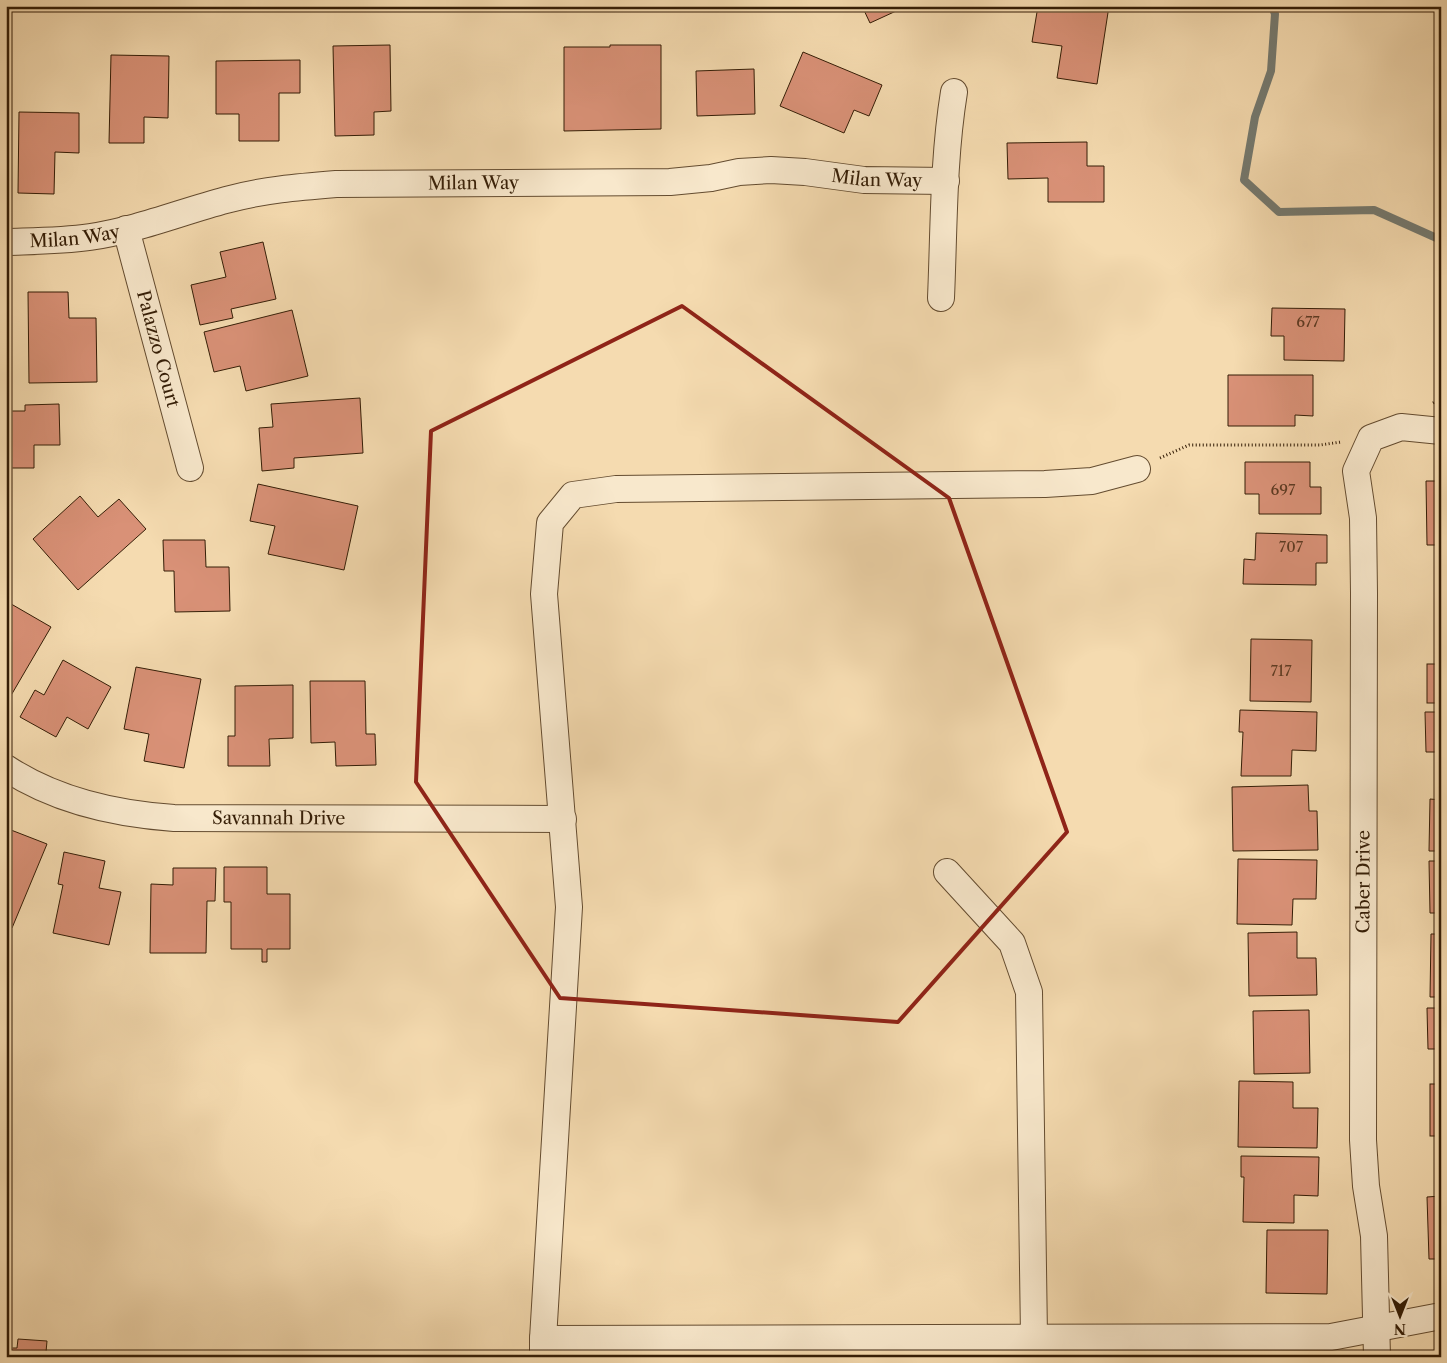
<svg xmlns="http://www.w3.org/2000/svg" width="1447" height="1363" font-family="'Libre Caslon Text',serif">
<rect width="100%" height="100%" fill="#f5dbb0"/>
<filter id="stains"><feTurbulence type="fractalNoise" baseFrequency=".004" numOctaves="4"/><feColorMatrix values="0 0 0 0 .2 0 0 0 0 .09 0 0 0 0 .02 0 0 0 .5 -.17"/></filter>
<radialGradient id="worn" r=".72"><stop offset=".6" stop-color="#630" stop-opacity="0"/><stop offset="1" stop-color="#630" stop-opacity=".3"/></radialGradient>
<g fill="none" stroke-linecap="round" stroke-linejoin="round">
<path stroke="#757a70" stroke-width="8" d="M 1272,6 L 1275,14 L 1271,71 L 1255,117 L 1244,180 L 1279,212 L 1374,210 L 1441,240"/>
</g>
<g fill="#d99177" stroke="#341d06">
<path d="M 862,6 L 907,6 L 870,23 Z"/>
<path d="M 1038,6 L 1109,6 L 1097,84 L 1057,78 L 1062,46 L 1032,42 Z"/>
<path d="M 390,45 L 391,111 L 374,112 L 374,135 L 335,136 L 333,46 Z"/>
<path d="M 610,45 L 661,45 L 661,129 L 564,131 L 564,47 L 610,47 Z"/>
<path d="M 803,52 L 882,85 L 869,116 L 854,110 L 844,133 L 780,106 Z"/>
<path d="M 111,55 L 169,56 L 168,118 L 144,117 L 144,143 L 109,143 Z"/>
<path d="M 300,60 L 300,93 L 279,93 L 279,141 L 239,141 L 239,114 L 216,114 L 216,61 Z"/>
<path d="M 754,69 L 755,114 L 697,116 L 696,71 Z"/>
<path d="M 19,112 L 79,113 L 79,153 L 55,152 L 54,194 L 18,193 Z"/>
<path d="M 1087,142 L 1087,166 L 1104,166 L 1104,202 L 1048,202 L 1048,178 L 1008,179 L 1007,143 Z"/>
<path d="M 263,242 L 276,299 L 231,309 L 233,318 L 200,325 L 191,285 L 226,277 L 220,252 Z"/>
<path d="M 28,292 L 68,292 L 69,318 L 96,318 L 97,382 L 29,383 Z"/>
<path d="M 6,307 L 10,307 L 11,377 L 6,377 Z"/>
<path d="M 1272,308 L 1345,309 L 1344,361 L 1284,360 L 1284,336 L 1271,336 Z"/>
<path d="M 292,310 L 308,376 L 246,391 L 240,366 L 214,372 L 204,332 Z"/>
<path d="M 1228,375 L 1313,375 L 1313,416 L 1295,415 L 1295,426 L 1228,426 Z"/>
<path d="M 360,398 L 363,453 L 294,458 L 294,468 L 262,471 L 259,428 L 273,427 L 271,404 Z"/>
<path d="M 59,404 L 60,445 L 34,445 L 34,468 L 6,468 L 6,411 L 25,411 L 25,405 Z"/>
<path d="M 1245,462 L 1310,462 L 1310,487 L 1321,487 L 1321,514 L 1259,514 L 1259,494 L 1245,494 Z"/>
<path d="M 1426,481 L 1441,481 L 1441,545 L 1427,545 Z"/>
<path d="M 258,484 L 358,506 L 344,570 L 268,554 L 275,526 L 250,521 Z"/>
<path d="M 80,496 L 98,517 L 119,499 L 146,529 L 78,590 L 33,539 Z"/>
<path d="M 1256,533 L 1327,535 L 1327,563 L 1316,563 L 1316,585 L 1243,584 L 1244,559 L 1255,560 Z"/>
<path d="M 163,540 L 205,540 L 206,567 L 229,567 L 230,611 L 175,612 L 174,571 L 164,571 Z"/>
<path d="M 6,601 L 51,627 L 6,704 Z"/>
<path d="M 1251,639 L 1312,640 L 1311,702 L 1250,701 Z"/>
<path d="M 63,660 L 111,687 L 88,729 L 67,717 L 56,737 L 20,717 L 35,690 L 44,695 Z"/>
<rect x="1427" y="664" width="14" height="39"/>
<path d="M 136,667 L 201,679 L 184,768 L 144,761 L 149,734 L 124,729 Z"/>
<path d="M 310,681 L 365,681 L 366,734 L 375,734 L 376,765 L 336,766 L 335,742 L 311,743 Z"/>
<path d="M 293,685 L 293,738 L 269,739 L 270,766 L 228,766 L 228,736 L 235,736 L 235,686 Z"/>
<path d="M 1240,710 L 1317,712 L 1316,751 L 1292,750 L 1291,776 L 1241,776 L 1243,732 L 1239,732 Z"/>
<path d="M 1425,712 L 1441,712 L 1441,752 L 1426,752 Z"/>
<path d="M 1308,785 L 1309,811 L 1317,811 L 1318,850 L 1233,851 L 1232,787 Z"/>
<path d="M 1430,799 L 1441,800 L 1441,851 L 1429,851 Z"/>
<path d="M 11,830 L 47,844 L 12,928 L 6,926 L 6,843 Z"/>
<path d="M 64,852 L 105,861 L 99,888 L 121,892 L 109,945 L 53,933 L 63,885 L 58,884 Z"/>
<path d="M 1238,859 L 1317,860 L 1316,899 L 1293,899 L 1292,925 L 1237,924 Z"/>
<path d="M 1429,861 L 1441,861 L 1441,913 L 1430,913 Z"/>
<path d="M 224,867 L 267,867 L 267,894 L 290,894 L 290,949 L 267,949 L 267,962 L 262,962 L 262,949 L 231,949 L 231,902 L 224,902 Z"/>
<path d="M 173,868 L 216,868 L 215,901 L 207,901 L 206,953 L 150,953 L 151,884 L 173,885 Z"/>
<path d="M 1297,932 L 1297,958 L 1316,958 L 1317,995 L 1249,996 L 1248,933 Z"/>
<path d="M 1431,934 L 1441,934 L 1441,997 L 1430,997 Z"/>
<path d="M 1427,1008 L 1441,1008 L 1441,1049 L 1428,1049 Z"/>
<path d="M 1309,1010 L 1310,1073 L 1254,1074 L 1253,1011 Z"/>
<path d="M 1239,1081 L 1293,1082 L 1293,1108 L 1318,1108 L 1317,1148 L 1238,1147 Z"/>
<rect x="1430" y="1084" width="11" height="52"/>
<path d="M 1241,1156 L 1319,1157 L 1318,1196 L 1294,1195 L 1294,1223 L 1243,1222 L 1244,1177 L 1241,1177 Z"/>
<path d="M 1441,1196 L 1441,1259 L 1429,1259 L 1427,1197 Z"/>
<path d="M 1267,1230 L 1328,1230 L 1327,1294 L 1266,1293 Z"/>
<path d="M 18,1339 L 47,1341 L 46,1352 L 70,1353 L 70,1357 L 6,1357 L 6,1348 L 17,1348 Z"/>
</g>
<g fill="none" stroke-linecap="round" stroke-linejoin="round">
<g stroke="#644c30" stroke-width="28">
<g id="street">
<path id="s1" d="M 126,229 L 190,468"/>
<path id="s2" d="M 6,242 C 34,241 62,241 90,237 C 137,230 181,212 226,200 C 262,190 299,187 336,184 L 670,182 L 711,178 L 739,172 L 771,170 L 805,172 L 864,180 L 946,181"/>
<path d="M 941,298 C 944,229 943,160 954,92"/>
<path id="s3" d="M 6,768 C 56,801 115,814 174,818 L 563,819"/>
<path d="M 947,872 L 1012,943 L 1029,992 L 1034,1337"/>
<path d="M 543,1339 L 569,907 L 544,594 L 550,523 L 573,495 L 616,489 L 1045,484 L 1092,481 L 1137,469"/>
<path d="M 543,1356 L 543,1339 L 1331,1337 L 1441,1316"/>
<path id="s4" d="M 1377,1357 L 1374,1236 L 1366,1186 L 1363,1140 L 1364,593 L 1363,518 L 1356,471 L 1371,438 L 1401,427 L 1441,431"/>
</g>
</g>
<g stroke="#341d06" stroke-width="3" stroke-dasharray="1 2.5" stroke-linecap="butt">
<path d="M 1433,403 L 1441,398"/>
<path d="M 1160,458 L 1189,445 L 1320,445 L 1341,442"/>
</g>
<use href="#street" stroke="#f8e8cc" stroke-width="26"/>
</g>
<path fill="none" stroke="#8f2418" stroke-width="4" stroke-linejoin="round" d="M 682,306 L 949,498 L 1067,832 L 898,1022 L 560,998 L 416,782 L 431,431 Z"/>
<g text-anchor="middle" stroke-width="4.5" stroke-linejoin="round" paint-order="stroke">
<g font-size="15" fill="#5d3a22">
<text x="1308" y="327">677</text>
<text x="1283" y="495">697</text>
<text x="1291" y="552">707</text>
<text x="1281" y="676">717</text>
</g>
<g font-size="18" fill="#341d06" stroke="#f8e8cc">
<text dy="6" stroke="none"><textPath href="#s2" startOffset="879">Milan Way</textPath></text>
<text dy="6" stroke="none"><textPath href="#s2" startOffset="474">Milan Way</textPath></text>
<text dy="6" stroke="none"><textPath href="#s2" startOffset="69">Milan Way</textPath></text>
<text dy="6" stroke="none"><textPath href="#s1" startOffset="124">Palazzo Court</textPath></text>
<text dy="6" stroke="none"><textPath href="#s3" startOffset="282">Savannah Drive</textPath></text>
<text dy="6" stroke="none"><textPath href="#s4" startOffset="476">Caber Drive</textPath></text>
</g>
</g>
<rect width="1447" height="1363" fill="none" stroke="#f5dbb0" stroke-width="25"/>
<rect x="8" y="8" width="1432" height="1348" fill="none" stroke="#341d06" stroke-width="2.5"/>
<rect x="12" y="12" width="1422" height="1338" fill="none" stroke="#341d06"/>
<g transform="translate(1400 1316) rotate(180)" stroke="#f8e8cc" stroke-width="4" paint-order="stroke">
<path d="M0-4L9 19L0 12L-9 19Z" fill="#341d06"/>
<text y="-8" font-size="14" font-weight="bold" text-anchor="middle" fill="#341d06">N</text>
</g>
<rect width="100%" height="100%" filter="url(#stains)"/>
<rect width="100%" height="100%" fill="url(#worn)"/>
</svg>
